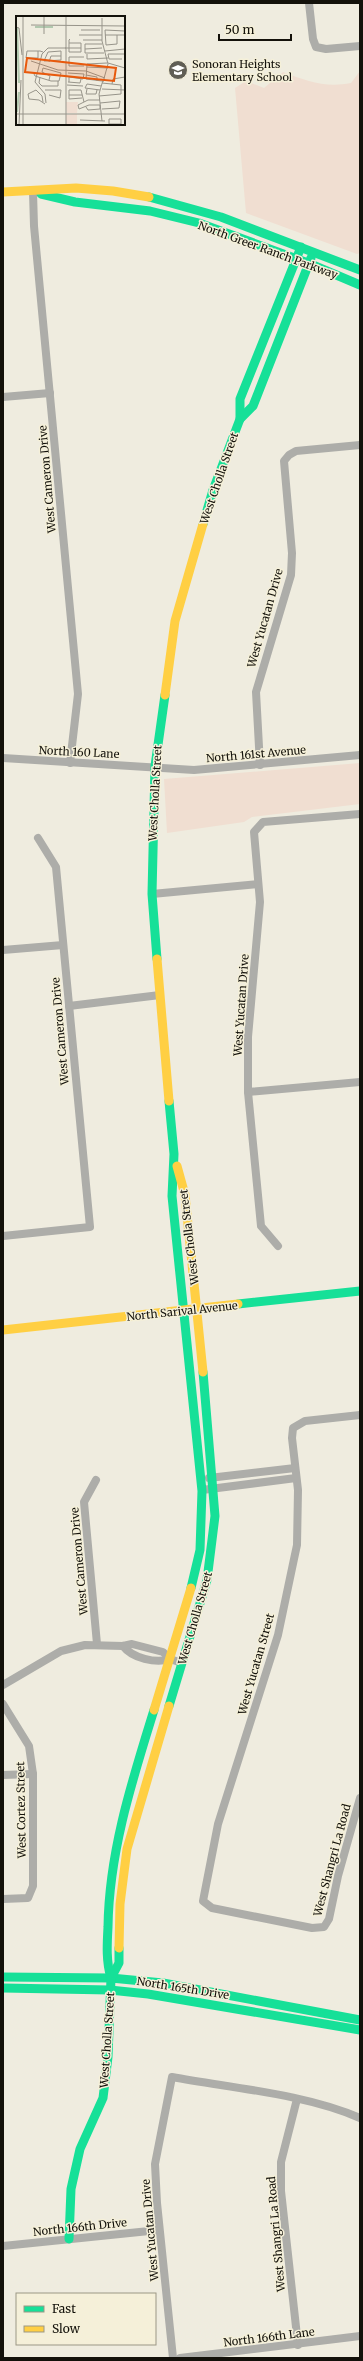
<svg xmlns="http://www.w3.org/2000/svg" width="363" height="2361" font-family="Merriweather,serif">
<rect width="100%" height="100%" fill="#efecdf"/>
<g fill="#f0ded1">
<path d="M 360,71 L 360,253 L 357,254 L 246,213 L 235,88 L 246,81 L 264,88 L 283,72 C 307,81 325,88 351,83 Z"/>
<path d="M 360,763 L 360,804 L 252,817 L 244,822 L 167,833 L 164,779 Z"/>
</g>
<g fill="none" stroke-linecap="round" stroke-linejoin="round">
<g stroke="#adada9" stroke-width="8">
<path d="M 309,3 L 313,39 L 316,47 L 326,49 L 360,46"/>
<path d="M 33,192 L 34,226 L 78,694 L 70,763"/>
<path d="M 3,397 L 50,393"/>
<path d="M 3,758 L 194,770 L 360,755"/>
<path d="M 260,765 L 256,692 L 291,575 L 292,553 L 284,461 L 289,455 L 296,451 L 360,445"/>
<path d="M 152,894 L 258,884"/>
<path d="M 3,950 L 63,945"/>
<path d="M 69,1006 L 160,995"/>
<path d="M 248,1092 L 360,1082"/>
<path d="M 3,1236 L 90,1227 L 56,867 L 38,838"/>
<path d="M 278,1246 L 261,1226 L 248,1092 L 248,1037 L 260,902 L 254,832 L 263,822 L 360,814"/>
<path d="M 360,1415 L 305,1421 L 293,1428 L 292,1438 L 298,1490 L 297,1545 L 294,1559 L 278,1635 L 218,1824 L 203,1901 L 212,1908 L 312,1928 L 324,1927 L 329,1919 L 338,1876 L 360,1798"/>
<path d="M 209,1478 L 295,1468"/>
<path d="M 96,1480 L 84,1502 L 97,1644"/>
<path d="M 202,1490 L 296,1478"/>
<path d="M 123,1646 C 132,1658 156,1664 170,1659"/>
<path d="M 3,1685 L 61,1651 L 85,1645 L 123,1646 L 132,1644 L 163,1652 L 170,1659 L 182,1663"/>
<path d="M 3,1704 L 29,1746 L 33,1774 L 33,1886 L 28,1898 L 3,1899"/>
<path d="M 3,1775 L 33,1774"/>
<path d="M 297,2099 L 281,2162 L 281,2191 L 298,2345"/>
<path d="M 3,2246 L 159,2230"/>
<path d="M 173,2358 L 157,2203 L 155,2164 L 172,2077 C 231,2088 306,2094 360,2118"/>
<path d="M 180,2358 L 360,2336"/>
</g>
<g stroke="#16e098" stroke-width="9">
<path d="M 41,194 L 75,202 L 150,211 L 199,223 L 308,263 L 360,285"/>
<path d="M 149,197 L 221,217 L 360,270"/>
<path d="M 240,419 L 253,406 L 311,258"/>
<path d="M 203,524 L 213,490 L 240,419 L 240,399 L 301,247"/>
<path d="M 157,959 L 152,894 L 155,766 L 165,695"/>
<path d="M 169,1101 L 174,1154 L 172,1196 L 202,1491 L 200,1550 L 191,1588"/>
<path d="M 238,1304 L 360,1291"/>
<path d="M 169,1706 L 207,1580 L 215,1516 L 203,1372"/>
<path d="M 3,1977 L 111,1978 L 163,1983 L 360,2020"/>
<path d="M 111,1978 C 106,1961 107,1945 108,1927 C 109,1852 132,1781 154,1710"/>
<path d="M 3,1988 L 110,1990 L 148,1994 L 360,2030"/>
<path d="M 69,2239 L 71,2189 L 80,2149 L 103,2098 L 108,2057 L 111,1978 L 119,1963 L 119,1948"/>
</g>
<g stroke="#ffcf43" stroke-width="9">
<path d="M 3,192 L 76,188 L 113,191 L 149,197"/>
<path d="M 165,695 L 175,621 L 203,524"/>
<path d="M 157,959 L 169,1101"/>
<path d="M 177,1166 L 185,1195 L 203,1372"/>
<path d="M 3,1330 L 238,1304"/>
<path d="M 154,1710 L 191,1588"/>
<path d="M 119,1948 L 120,1904 L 127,1849 L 169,1706"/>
</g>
</g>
<defs>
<g id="school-disc" transform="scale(1)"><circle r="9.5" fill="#605e55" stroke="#f5f0d9"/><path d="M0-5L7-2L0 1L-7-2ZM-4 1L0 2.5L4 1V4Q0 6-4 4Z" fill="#fff"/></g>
</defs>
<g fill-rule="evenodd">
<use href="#school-disc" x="178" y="70"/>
</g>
<g text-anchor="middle" stroke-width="3" stroke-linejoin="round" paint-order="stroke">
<g font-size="11" fill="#13110a" stroke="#f5f0d9" text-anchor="start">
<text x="192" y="68">Sonoran Heights<tspan x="192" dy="13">Elementary School</tspan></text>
</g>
<g font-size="11" fill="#13110a" stroke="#f5f0d9">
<text transform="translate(268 250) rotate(20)" y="4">North Greer Ranch Parkway</text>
<text transform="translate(219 478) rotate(-71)" y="4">West Cholla Street</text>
<text transform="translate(47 479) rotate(-95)" y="4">West Cameron Drive</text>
<text transform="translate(265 618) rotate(-74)" y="4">West Yucatan Drive</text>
<text transform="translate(79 752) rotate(3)" y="4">North 160 Lane</text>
<text transform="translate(256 754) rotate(-5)" y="4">North 161st Avenue</text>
<text transform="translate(155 793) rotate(-87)" y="4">West Cholla Street</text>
<text transform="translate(241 1005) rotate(-86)" y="4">West Yucatan Drive</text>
<text transform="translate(60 1031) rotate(-95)" y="4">West Cameron Drive</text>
<text transform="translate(189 1237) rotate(-97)" y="4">West Cholla Street</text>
<text transform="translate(182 1311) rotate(-6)" y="4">North Sarival Avenue</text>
<text transform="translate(79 1561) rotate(-95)" y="4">West Cameron Drive</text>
<text transform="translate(195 1618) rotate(-74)" y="4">West Cholla Street</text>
<text transform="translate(256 1664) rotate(-74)" y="4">West Yucatan Street</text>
<text transform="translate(21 1810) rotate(-91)" y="4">West Cortez Street</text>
<text transform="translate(332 1860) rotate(-75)" y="4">West Shangri La Road</text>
<text transform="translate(183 1988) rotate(9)" y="4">North 165th Drive</text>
<text transform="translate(107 2040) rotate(-86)" y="4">West Cholla Street</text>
<text transform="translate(80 2227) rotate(-6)" y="4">North 166th Drive</text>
<text transform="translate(150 2230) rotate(-95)" y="4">West Yucatan Drive</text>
<text transform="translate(276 2234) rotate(-95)" y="4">West Shangri La Road</text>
<text transform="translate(269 2337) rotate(-7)" y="4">North 166th Lane</text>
</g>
</g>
<g transform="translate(16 16)">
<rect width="109" height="109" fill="#efecdf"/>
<path d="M 50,86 L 62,86 L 61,97 L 51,97 ZM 61,98 L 61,109 L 50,109 L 50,99 Z" fill="#f0ded1"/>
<path fill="none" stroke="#b1c8ae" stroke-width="2" d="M 19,11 L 37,11M 1,12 L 3,67M 1,96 L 3,76"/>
<path fill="none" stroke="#97948a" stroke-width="1" d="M 86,2 L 86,25 L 92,48 L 87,66M 15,9 L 109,10M 0,11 L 3,12 L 6,39M 65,14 L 84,14M 28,18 L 28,0M 63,19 L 86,19M 89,19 L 109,19M 101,19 L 101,28 L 90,29 L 89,14 L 109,15M 67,24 L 86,24M 53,27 L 65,27 L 65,36 L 53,36 L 53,24 L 54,23M 86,28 L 69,28 L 69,37 L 88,37M 49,32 L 65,32M 69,33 L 86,32M 22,35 L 22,42 L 10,42 L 11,35 L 24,35 L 27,36M 45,35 L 45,44 L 28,45 L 32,36 ZM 89,35 L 109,33M 71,38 L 71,43 L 92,42M 106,43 L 93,43 L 92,38 L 109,38M 15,45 L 42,54 L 70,55 L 89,62M 33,46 L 35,40 L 45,40M 92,47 L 109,52M 68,50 L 53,50 L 53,41 L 68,41M 71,51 L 92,52M 52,57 L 68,58 L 67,63 L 53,61 L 53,66M 18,58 L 19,60 L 35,65 L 43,65 L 45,57 L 27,52 L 26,56 L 34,60 L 33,64M 70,59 L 81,61 L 81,65M 24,61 L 23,67 L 26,70 L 42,70 L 42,65M 86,65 L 70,63 L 71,48 L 91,47M 52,66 L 64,67 L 65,63M 96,68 L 97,63 L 109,61M 51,69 L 67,70M 71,73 L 70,78 L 80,78 L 81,74M 86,73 L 109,74M 29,74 L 45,74 L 44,82 L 33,79M 84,74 L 69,72 L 71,68 L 85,70M 53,79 L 66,79M 83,80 L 105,78 L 105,69 L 86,67M 66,82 L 53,83 L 53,74 L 65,74 L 68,86M 27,86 L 26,80 L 20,74 L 12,78 L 13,83 L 23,84 L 29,88M 30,87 L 29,78 L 19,66 L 26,38 L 32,32 L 50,32M 84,87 L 104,85 L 103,92 L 86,93M 70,91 L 72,94 L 84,93 L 84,89 L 73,89 L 63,93 L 62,89 L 72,84 L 84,84M 0,98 L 109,98M 64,104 L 89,105M 86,105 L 83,78 L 87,64M 105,108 L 93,108 L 93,103 L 105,103 L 105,109M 3,109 L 5,64M 7,109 L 7,0M 50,109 L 50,0M 109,109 L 109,81"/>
<path fill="#e8590c" fill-opacity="0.15" stroke="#e8590c" stroke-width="2" d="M 11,42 L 100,52 L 98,65 L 9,56 Z"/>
<rect width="109" height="109" fill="none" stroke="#13110a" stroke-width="2"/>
</g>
<rect width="363" height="2361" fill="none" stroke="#13110a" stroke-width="8"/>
<rect x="16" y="2293" width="140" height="52" fill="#f5f0d9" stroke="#9b9786"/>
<rect x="24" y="2306" width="20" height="6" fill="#16e098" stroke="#9b9786"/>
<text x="52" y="2313" font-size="12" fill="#13110a">Fast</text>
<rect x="24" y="2326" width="20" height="6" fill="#ffcf43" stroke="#9b9786"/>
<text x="52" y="2333" font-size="12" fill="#13110a">Slow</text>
<path d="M219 34v6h72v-6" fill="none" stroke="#13110a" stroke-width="2"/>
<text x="225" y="34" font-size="12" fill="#13110a" stroke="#f5f0d9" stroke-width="3" paint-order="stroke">50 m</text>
</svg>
